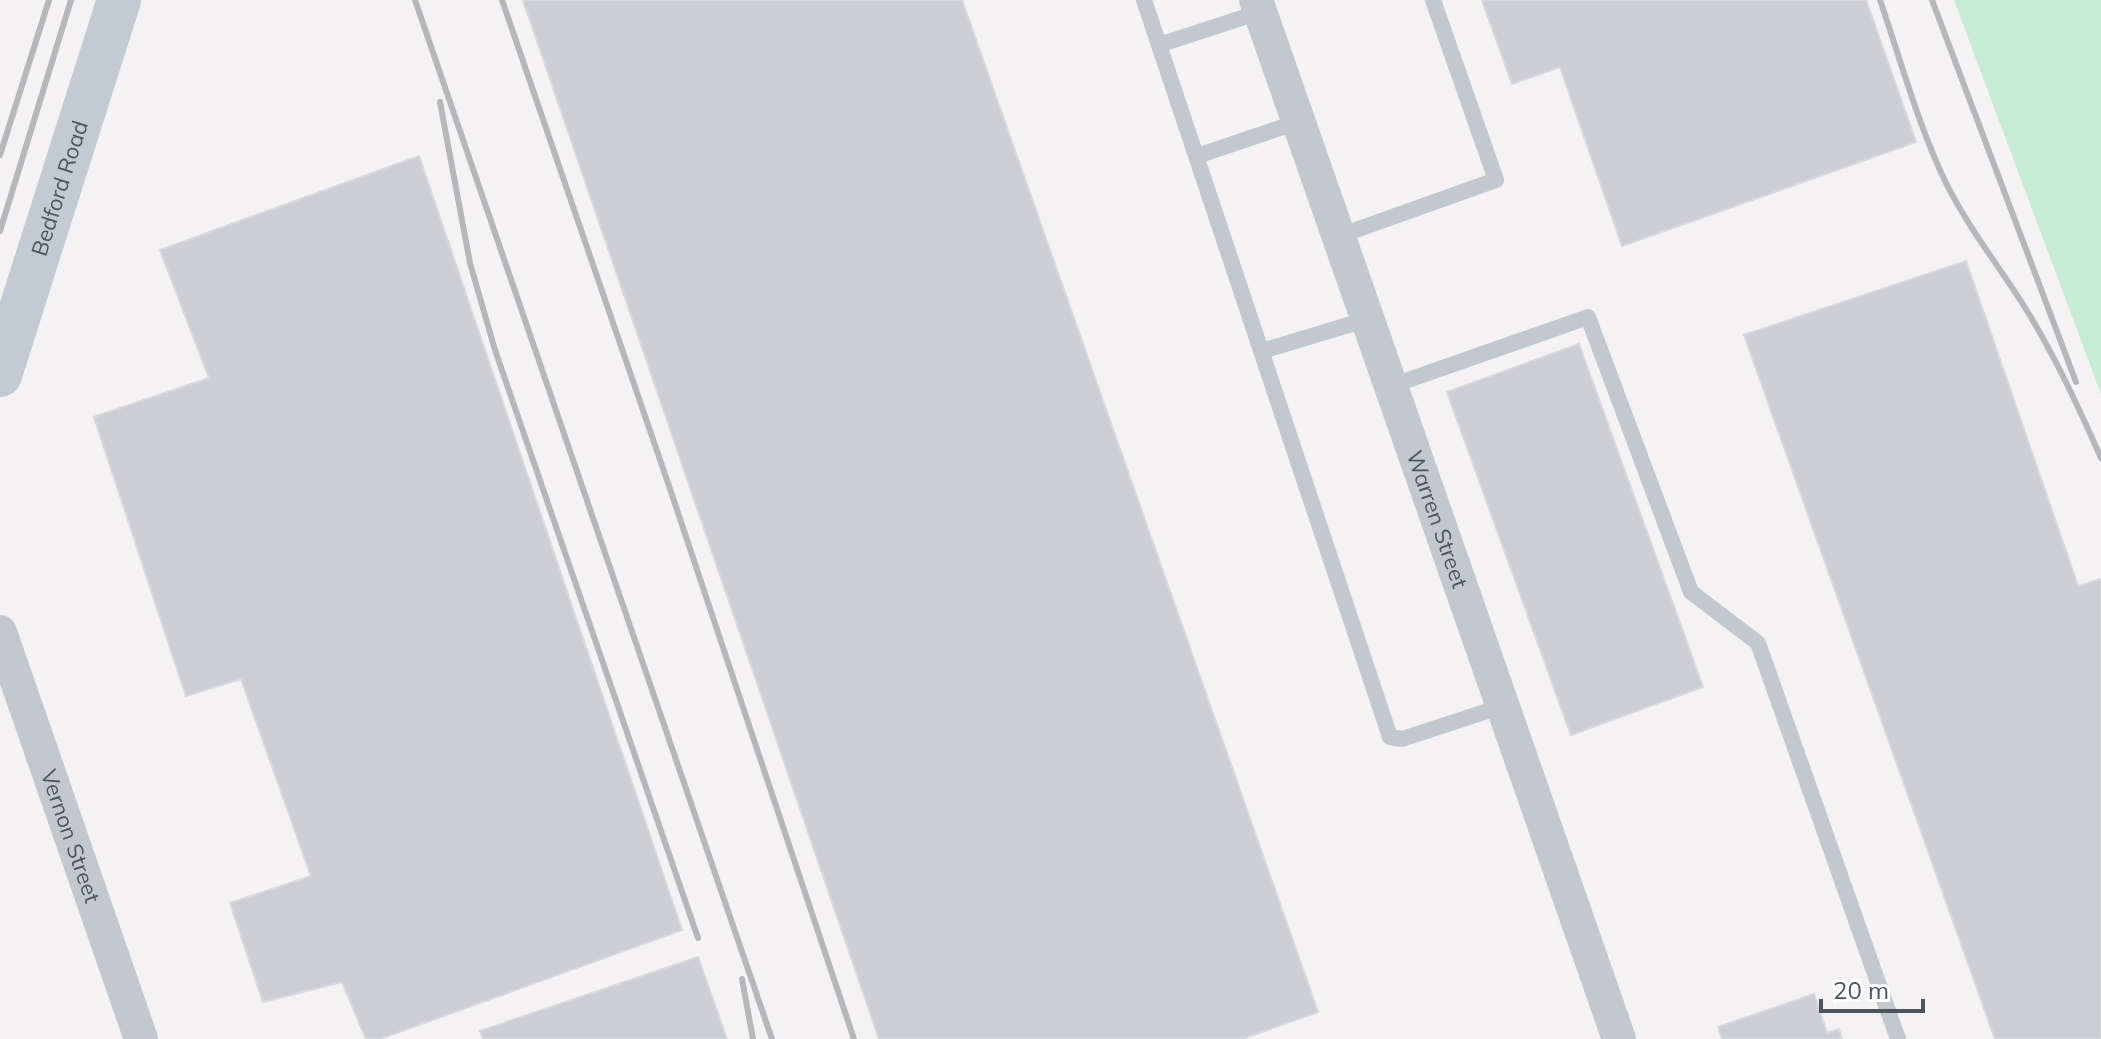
<svg xmlns="http://www.w3.org/2000/svg" width="2101" height="1039" font-family="Mulish,sans-serif">
<rect width="100%" height="100%" fill="#f4f2f2"/>
<path fill="#c6ecd4" d="M 1954,0 L 2101,0 L 2101,394 Z"/>
<g fill="#ccced3" stroke="#d6d8dc" stroke-width="2">
<path d="M 523,0 L 962,0 L 1318,1012 L 1242,1039 L 879,1039 Z"/>
<path d="M 1482,0 L 1866,0 L 1916,142 L 1622,246 L 1560,67 L 1512,84 Z"/>
<path d="M 419,156 L 682,930 L 380,1039 L 366,1039 L 342,982 L 263,1002 L 230,903 L 311,876 L 241,679 L 186,696 L 94,417 L 209,378 L 160,250 Z"/>
<path d="M 1966,261 L 2078,586 L 2101,579 L 2101,1039 L 1995,1039 L 1744,335 Z"/>
<path d="M 1579,344 L 1703,687 L 1571,735 L 1447,392 Z"/>
<path d="M 698,957 L 727,1039 L 483,1039 L 480,1031 Z"/>
<path d="M 1814,994 L 1827,1033 L 1839,1029 L 1842,1039 L 1722,1039 L 1718,1027 Z"/>
</g>
<g fill="none" stroke-linecap="round" stroke-linejoin="round">
<g stroke="#c1c9ce" stroke-width="16">
<path d="M 1144,0 L 1390,737 L 1402,739 L 1503,706"/>
<path d="M 1159,45 L 1260,12"/>
<path d="M 1197,156 L 1298,122"/>
<path d="M 1339,236 L 1496,180 L 1433,0"/>
<path d="M 1262,351 L 1368,319"/>
<path d="M 1391,386 L 1588,317 L 1691,592 L 1758,643 L 1898,1039"/>
</g>
<g stroke="#c1c9ce" stroke-width="34">
<path id="s1" d="M 1256,0 L 1619,1039"/>
<path id="s2" d="M 0,632 L 141,1039"/>
</g>
<path stroke="#c2cad3" stroke-width="44" id="s3" d="M 0,375 L 119,0"/>
<g stroke="#b5b7bb" stroke-width="6">
<path d="M 415,0 L 772,1039"/>
<path d="M 502,0 L 667,480 L 854,1039"/>
<path d="M 1880,0 C 1901,61 1918,125 1946,183 C 1968,227 1998,265 2024,306 C 2054,354 2078,406 2101,458"/>
<path d="M 1932,0 L 2076,382"/>
<path d="M 440,102 L 470,263 L 495,350 L 698,938"/>
<path d="M 0,155 L 49,0"/>
<path d="M 0,231 L 71,0"/>
<path d="M 742,979 L 753,1039"/>
</g>
</g>
<g text-anchor="middle" stroke-width="8" stroke-linejoin="round" paint-order="stroke">
<g font-size="22" fill="#4b555d" stroke="#fff">
<text dy="8" stroke="none"><textPath href="#s3" startOffset="196">Bedford Road</textPath></text>
<text dy="8" stroke="none"><textPath href="#s1" startOffset="550">Warren Street</textPath></text>
<text dy="8" stroke="none"><textPath href="#s2" startOffset="216">Vernon Street</textPath></text>
</g>
</g>
<path d="M1821 999v12h102v-12" fill="none" stroke="#4b555d" stroke-width="4"/>
<text x="1833" y="999" font-size="24" fill="#4b555d" stroke="#ffffff" stroke-width="6" paint-order="stroke">20 m</text>
</svg>
